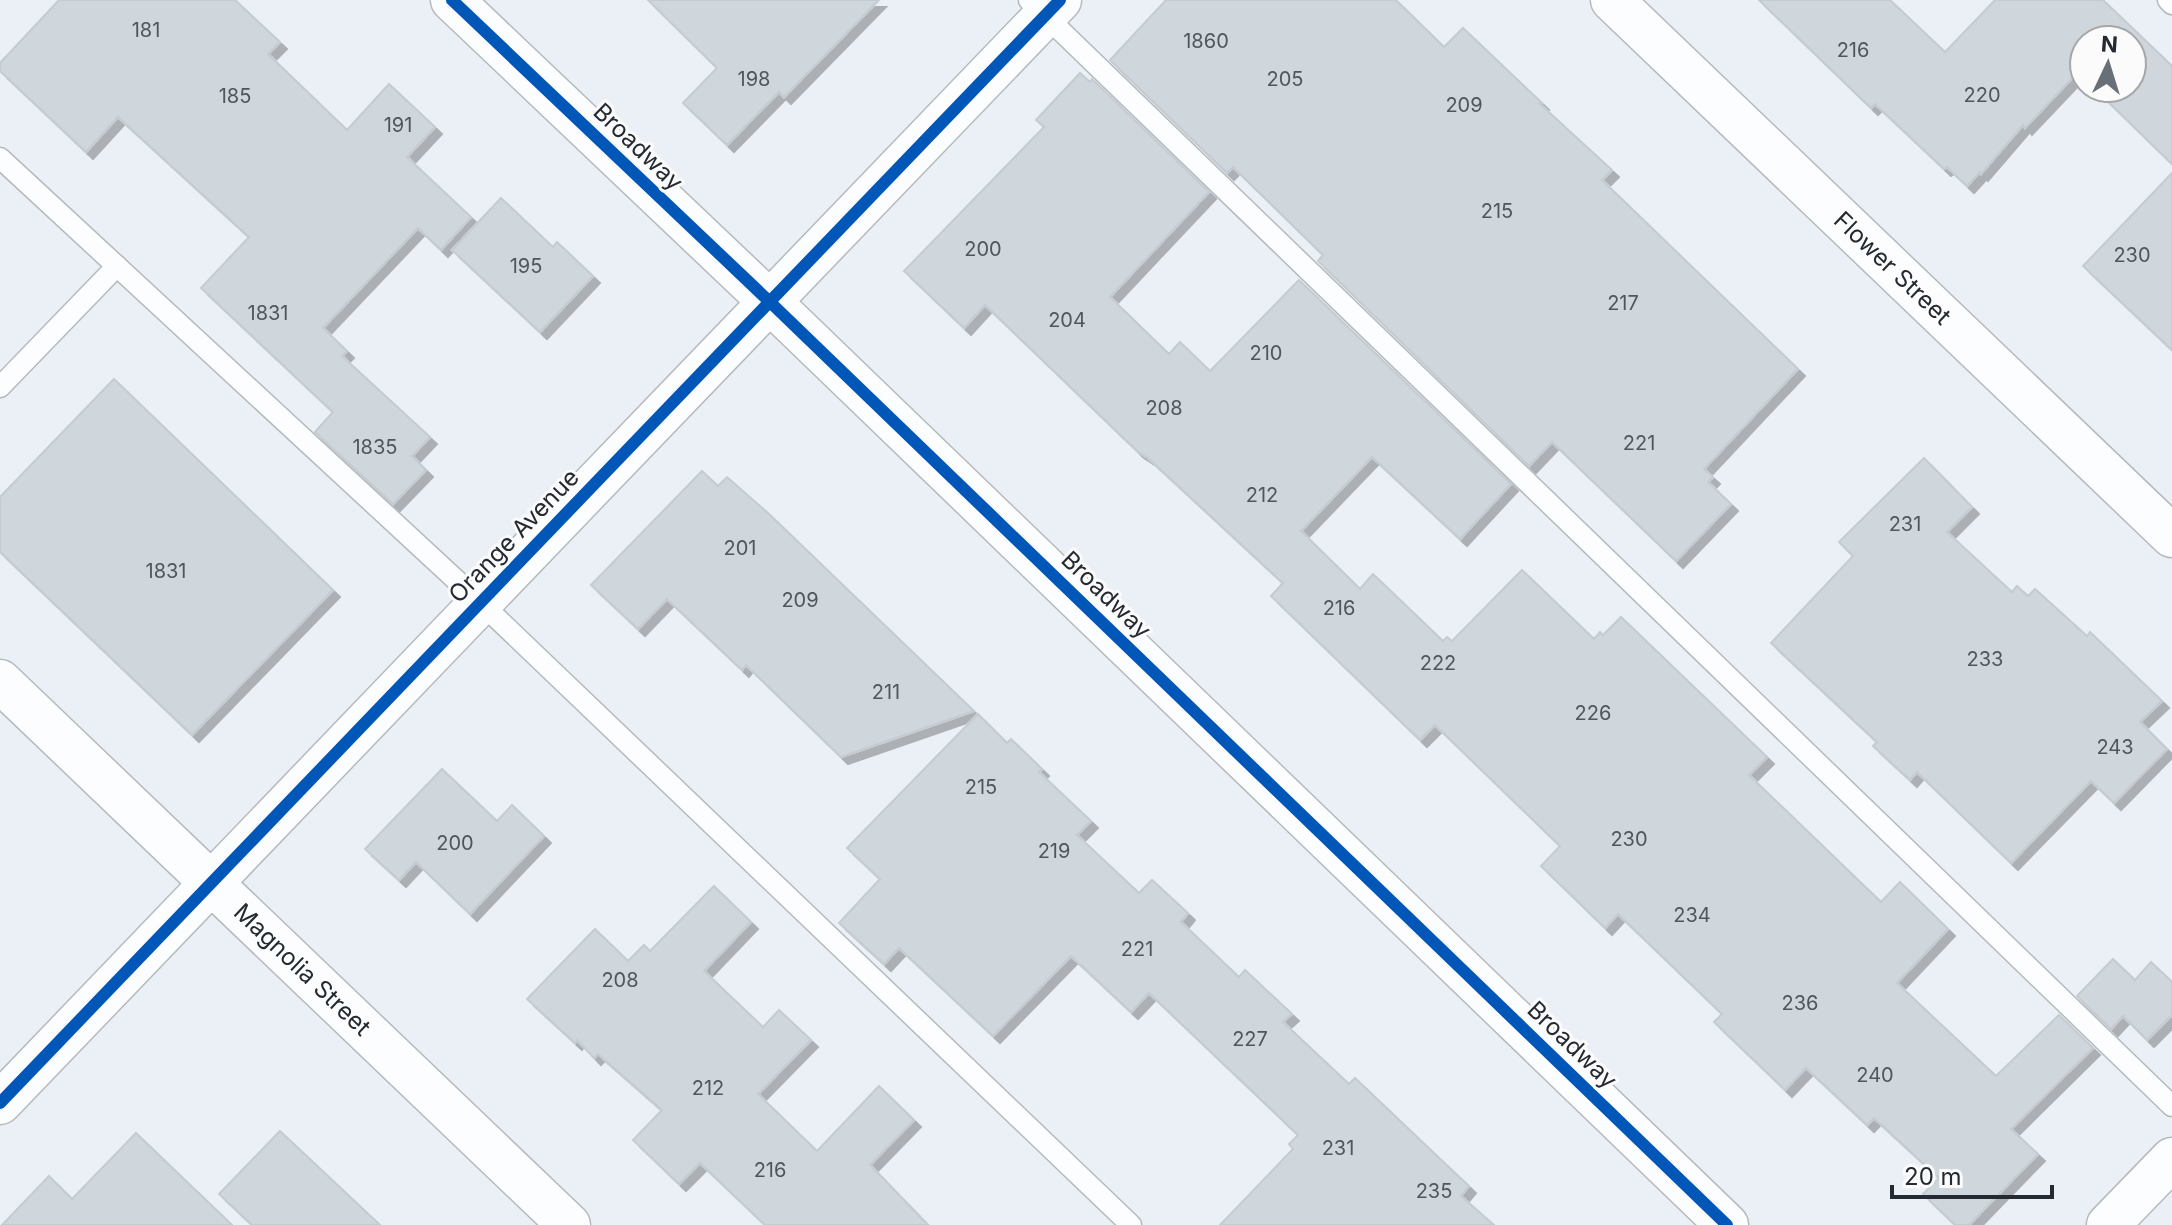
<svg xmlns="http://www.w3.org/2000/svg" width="2172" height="1225" font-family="Inter,sans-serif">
<defs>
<filter id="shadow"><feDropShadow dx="7" dy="7" stdDeviation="0" flood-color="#0004"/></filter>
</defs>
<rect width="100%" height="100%" fill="#eaf0f6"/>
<g fill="#cfd6dc" stroke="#c5ccd1" stroke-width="2" filter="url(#shadow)">
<path d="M 59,0 L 235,0 L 280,42 L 268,54 L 347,130 L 389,84 L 435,127 L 407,157 L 471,217 L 441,250 L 418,228 L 323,328 L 347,351 L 342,356 L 430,437 L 412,456 L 426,470 L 393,504 L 315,432 L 333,412 L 201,288 L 249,237 L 118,117 L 86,152 L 0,71 L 0,63 Z"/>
<path d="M 648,0 L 879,0 L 784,97 L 779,92 L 727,145 L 683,103 L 717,68 Z"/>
<path d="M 1166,0 L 1396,0 L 1444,47 L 1463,28 L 1542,103 L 1540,104 L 1612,170 L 1602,180 L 1798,369 L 1704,469 L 1713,477 L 1708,482 L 1731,504 L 1676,561 L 1552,442 L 1529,466 L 1318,261 L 1323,255 L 1233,167 L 1227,173 L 1110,60 Z"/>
<path d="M 1759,0 L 1890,0 L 1945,52 L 1995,0 L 2103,0 L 2172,66 L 2172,164 L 2094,88 L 2132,88 L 2132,40 L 2084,40 L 2084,79 L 2078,72 L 2025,128 L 2023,125 L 1981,174 L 1980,172 L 1967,186 L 1947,167 L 1944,169 L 1875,104 L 1871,108 Z"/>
<path d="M 1080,73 L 1090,82 L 1092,79 L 1209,192 L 1110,297 L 1169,354 L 1180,342 L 1210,371 L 1299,280 L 1511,484 L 1460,539 L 1372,457 L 1301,531 L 1360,589 L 1373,574 L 1443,641 L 1447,637 L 1452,641 L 1522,570 L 1594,639 L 1600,632 L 1603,635 L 1621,617 L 1767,757 L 1749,775 L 1881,902 L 1900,882 L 1948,929 L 1897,983 L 1996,1076 L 2059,1015 L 2093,1048 L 2011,1129 L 2038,1154 L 1969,1225 L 1955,1225 L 1923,1194 L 1939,1178 L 1874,1118 L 1867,1125 L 1806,1068 L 1785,1090 L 1714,1022 L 1722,1014 L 1618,914 L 1605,928 L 1541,866 L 1560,846 L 1435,725 L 1420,740 L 1271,596 L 1283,583 L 1149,459 L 1137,451 L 985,305 L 964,328 L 904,271 L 1044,127 L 1036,120 Z"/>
<path d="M 2172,173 L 2172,350 L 2083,266 Z"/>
<path d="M 501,198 L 553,247 L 557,242 L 593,276 L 540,332 L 452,250 Z"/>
<path d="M 114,379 L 333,590 L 192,735 L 0,552 L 0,497 Z"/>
<path d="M 1924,458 L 1972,507 L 1947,532 L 2012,592 L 2017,586 L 2028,596 L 2035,589 L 2087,636 L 2090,632 L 2162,701 L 2140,722 L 2167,749 L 2114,803 L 2091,781 L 2011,863 L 1917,772 L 1910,780 L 1873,746 L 1877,742 L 1771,643 L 1853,556 L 1839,542 Z"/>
<path d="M 702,471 L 718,486 L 727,477 L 768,513 L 974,711 L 841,757 L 746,665 L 742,670 L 667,599 L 638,629 L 591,585 Z"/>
<path d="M 978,714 L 1007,743 L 1011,739 L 1042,769 L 1039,772 L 1091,821 L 1077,835 L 1139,893 L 1152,880 L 1188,913 L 1181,922 L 1239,977 L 1245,970 L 1292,1014 L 1283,1022 L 1349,1084 L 1355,1078 L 1436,1155 L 1469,1186 L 1461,1196 L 1494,1225 L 1220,1225 L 1293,1149 L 1289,1144 L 1298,1135 L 1149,993 L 1131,1012 L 1071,956 L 993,1036 L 899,948 L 884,964 L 839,923 L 880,879 L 847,848 Z"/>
<path d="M 442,769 L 497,821 L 512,805 L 544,836 L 470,914 L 416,862 L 399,880 L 365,849 Z"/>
<path d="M 714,886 L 751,922 L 704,971 L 763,1027 L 779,1010 L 811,1040 L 758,1094 L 817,1151 L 879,1086 L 914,1120 L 870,1165 L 928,1225 L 765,1225 L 700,1163 L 679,1184 L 633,1140 L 662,1110 L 598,1054 L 594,1058 L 577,1040 L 575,1043 L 527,999 L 595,929 L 628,961 L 644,945 L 650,951 Z"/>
<path d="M 2113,959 L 2135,980 L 2151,962 L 2172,982 L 2172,1015 L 2147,1040 L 2123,1016 L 2111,1029 L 2077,996 Z"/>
<path d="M 280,1131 L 380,1225 L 252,1225 L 219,1194 Z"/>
<path d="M 136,1133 L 232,1225 L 2,1225 L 49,1176 L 72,1199 Z"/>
</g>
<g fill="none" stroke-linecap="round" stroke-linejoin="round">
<g stroke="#b4bac0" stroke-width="23">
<g id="lane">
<path d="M 1029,0 L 2172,1106"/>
<path d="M 2168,0 L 2172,4"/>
<path d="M 0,158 L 481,603 L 1131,1225"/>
<path d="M 0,387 L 117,266"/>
</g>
</g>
<g stroke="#b4bac0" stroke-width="45">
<g id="street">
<path d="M 452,0 L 771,303 L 1727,1225"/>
<path id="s1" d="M 1612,0 L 2172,536"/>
<path id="s2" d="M 0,681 L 569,1225"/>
<path d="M 0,1103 C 351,733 708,369 1060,0"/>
<path d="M 2108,1225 L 2172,1159"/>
</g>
</g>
<use href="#lane" stroke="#fcfdfe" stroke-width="20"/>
<use href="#street" stroke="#fcfdfe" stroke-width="42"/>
<g stroke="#fbfbfb" stroke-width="17">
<g id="cycleway">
<path d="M 452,0 L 771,303 L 1727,1225"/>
<path d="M 0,1103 C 351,733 708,369 1060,0"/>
</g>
</g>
<use href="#cycleway" stroke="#0057b8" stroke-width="12"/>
</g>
<g text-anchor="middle" stroke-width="6" stroke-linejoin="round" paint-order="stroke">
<g font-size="20" fill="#50565c">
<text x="146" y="37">181</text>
<text x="1206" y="48">1860</text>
<text x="1853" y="57">216</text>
<text x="754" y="86">198</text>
<text x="1285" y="86">205</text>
<text x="1982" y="102">220</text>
<text x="235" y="103">185</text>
<text x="1464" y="112">209</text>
<text x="398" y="132">191</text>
<text x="1497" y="218">215</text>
<text x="983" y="256">200</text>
<text x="2132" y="262">230</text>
<text x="526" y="273">195</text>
<text x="1623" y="310">217</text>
<text x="268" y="320">1831</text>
<text x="1067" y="327">204</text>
<text x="1266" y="360">210</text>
<text x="1164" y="415">208</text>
<text x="1639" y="450">221</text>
<text x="375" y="454">1835</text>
<text x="1262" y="502">212</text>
<text x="1905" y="531">231</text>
<text x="740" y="555">201</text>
<text x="166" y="578">1831</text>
<text x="800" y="607">209</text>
<text x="1339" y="615">216</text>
<text x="1985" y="666">233</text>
<text x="1438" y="670">222</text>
<text x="886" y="699">211</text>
<text x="1593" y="720">226</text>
<text x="2115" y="754">243</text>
<text x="981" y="794">215</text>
<text x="1629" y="846">230</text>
<text x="455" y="850">200</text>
<text x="1054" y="858">219</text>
<text x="1692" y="922">234</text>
<text x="1137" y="956">221</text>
<text x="620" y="987">208</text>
<text x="1800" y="1010">236</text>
<text x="1250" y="1046">227</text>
<text x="1875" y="1082">240</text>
<text x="708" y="1095">212</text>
<text x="1338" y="1155">231</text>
<text x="770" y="1177">216</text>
<text x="1434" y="1198">235</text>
</g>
<g font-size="24" fill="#242a31" stroke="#fbfbfb">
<text transform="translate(638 147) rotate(44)" y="8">Broadway</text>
<text dy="8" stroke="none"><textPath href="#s1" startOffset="388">Flower Street</textPath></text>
<text transform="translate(514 536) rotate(-46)" y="8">Orange Avenue</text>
<text transform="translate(1106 595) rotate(44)" y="8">Broadway</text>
<text dy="8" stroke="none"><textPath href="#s2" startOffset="418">Magnolia Street</textPath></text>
<text transform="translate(1572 1045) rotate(44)" y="8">Broadway</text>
</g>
</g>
<g transform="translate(2108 64) rotate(4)"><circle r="38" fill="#fbfbfb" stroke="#a5a7aa" stroke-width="2"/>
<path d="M0-6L14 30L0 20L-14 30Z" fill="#696f76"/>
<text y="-12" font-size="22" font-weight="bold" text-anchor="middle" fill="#242a31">N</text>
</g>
<path d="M1892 1185v12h160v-12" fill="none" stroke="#242a31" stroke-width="4"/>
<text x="1904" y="1185" font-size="24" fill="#242a31" stroke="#fbfbfb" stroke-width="6" paint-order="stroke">20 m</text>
</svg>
